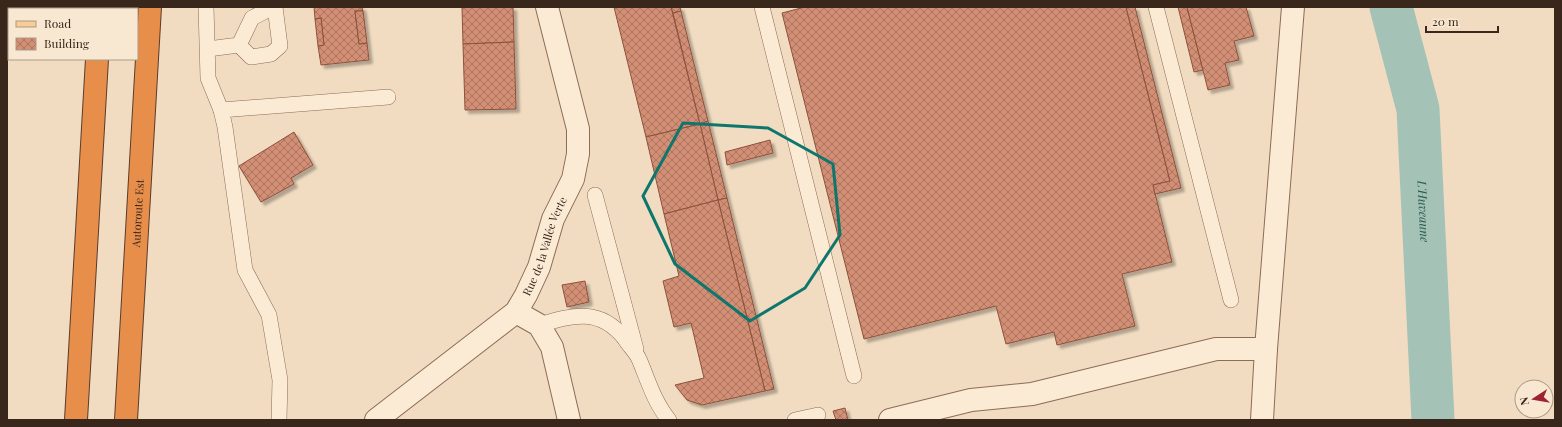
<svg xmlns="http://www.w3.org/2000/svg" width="1562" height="427" font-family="'Playfair Display',serif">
<defs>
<pattern id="building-cross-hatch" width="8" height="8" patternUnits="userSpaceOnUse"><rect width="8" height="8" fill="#d28f74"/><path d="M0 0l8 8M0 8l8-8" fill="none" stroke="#ab755e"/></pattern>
<filter id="shadow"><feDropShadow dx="3.5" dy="3.5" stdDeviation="1" flood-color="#0004"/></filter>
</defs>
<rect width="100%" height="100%" fill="#f1dcc1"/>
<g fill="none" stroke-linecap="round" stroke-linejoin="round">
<path stroke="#a4c3b6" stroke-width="43" id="s1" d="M 1391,7 L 1418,109 L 1433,420"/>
</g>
<g fill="url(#building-cross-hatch)" stroke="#8d513b" filter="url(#shadow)">
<path d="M 314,7 L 362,7 L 363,11 L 355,11 L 359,44 L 367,43 L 369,60 L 321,65 L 318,46 L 324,45 L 321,18 L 315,19 Z"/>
<path d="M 462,7 L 513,7 L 514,42 L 463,44 Z"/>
<path d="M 614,7 L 671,7 L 700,124 L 646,137 Z"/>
<path d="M 671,7 L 680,7 L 681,11 L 673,13 Z"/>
<path d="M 805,7 L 1126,7 L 1170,181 L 1153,185 L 1172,262 L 1122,274 L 1135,326 L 1057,345 L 1054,332 L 1006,344 L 996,306 L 864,339 L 782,13 Z"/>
<path d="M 1126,7 L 1135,7 L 1181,188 L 1155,194 L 1153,185 L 1170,181 Z"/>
<path d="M 1178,7 L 1187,7 L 1203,70 L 1194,72 Z"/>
<path d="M 1187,7 L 1246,7 L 1254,36 L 1234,41 L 1239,60 L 1225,63 L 1230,85 L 1208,90 Z"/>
<path d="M 355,11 L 363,11 L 367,43 L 359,44 Z"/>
<path d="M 681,11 L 708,121 L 700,124 L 673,13 Z"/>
<path d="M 321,18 L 324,45 L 318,46 L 315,19 Z"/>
<path d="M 514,42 L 516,109 L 465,110 L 463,44 Z"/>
<path d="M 708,121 L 727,198 L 718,200 L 700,124 Z"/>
<path d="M 700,124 L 718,200 L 664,214 L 646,137 Z"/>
<path d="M 294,132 L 313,165 L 291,178 L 294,184 L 261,202 L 239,166 Z"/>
<path d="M 770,140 L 773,153 L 727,165 L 725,152 Z"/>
<path d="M 727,198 L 774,389 L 765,391 L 718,200 Z"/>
<path d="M 718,200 L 765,391 L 702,405 L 687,400 L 675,385 L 704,378 L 691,323 L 674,327 L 663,281 L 679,276 L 664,214 Z"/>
<path d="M 585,281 L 589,302 L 567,307 L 562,285 Z"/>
<path d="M 845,408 L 848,420 L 836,420 L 833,411 Z"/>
</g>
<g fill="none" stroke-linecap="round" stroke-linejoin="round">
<g stroke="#8c6c57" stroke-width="16">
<g id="service">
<path d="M 206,7 L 208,78 L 221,110 L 225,127 L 245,270 L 269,315 L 280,380 L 279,420"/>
<path d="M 762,7 L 854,376"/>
<path d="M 1156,7 L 1231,300"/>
<path d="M 239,45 L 251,57 L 271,54 L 280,46 L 275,7"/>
<path d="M 208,49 L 239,45 L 252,18 L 273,7"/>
<path d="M 221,110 L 388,97"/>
<path d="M 595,195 L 636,349"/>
<path d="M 539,325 C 573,315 600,307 625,339 C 629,346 636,352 639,359 C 648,380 654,402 669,420"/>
<path d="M 795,420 L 818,415"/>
</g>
</g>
<g stroke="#8c6c57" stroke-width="24">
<g id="minor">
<path d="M 7,23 L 9,7"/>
<path d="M 516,312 L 539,325 L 552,347 L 569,420"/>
<path d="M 1266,349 L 1293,7"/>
<path id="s2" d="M 376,420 L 516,312 L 526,295 L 539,267 L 553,219 L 573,179 L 578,154 L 578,129 L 547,7"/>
<path d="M 890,420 L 971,400 L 1032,394 L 1216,349 L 1266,349 L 1262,420"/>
</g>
</g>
<g stroke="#593b2b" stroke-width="24">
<path id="primary" d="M 7,30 L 9,24"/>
</g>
<g stroke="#593b2b" stroke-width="24">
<g id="motorway">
<path d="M 100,9 L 100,7"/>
<path d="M 76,420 L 97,59"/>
<path id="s3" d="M 126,420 L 150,7"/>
</g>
</g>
<use href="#service" stroke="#fbebd5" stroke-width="15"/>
<use href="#minor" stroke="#fbebd5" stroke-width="22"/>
<use href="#primary" stroke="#f7cc95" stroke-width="22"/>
<use href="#motorway" stroke="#e78e4b" stroke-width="22"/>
</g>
<path fill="none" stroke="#0f766e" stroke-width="3" stroke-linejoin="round" d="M 683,123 L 768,128 L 833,164 L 840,235 L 805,288 L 750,321 L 675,264 L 643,196 Z"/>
<g text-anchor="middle" stroke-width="3" stroke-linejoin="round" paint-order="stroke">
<g font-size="11" fill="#3a271c" stroke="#f8e8d1">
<text dy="4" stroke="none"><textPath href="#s3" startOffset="207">Autoroute Est</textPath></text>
<text dy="4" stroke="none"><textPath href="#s2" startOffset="249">Rue de la Vallée Verte</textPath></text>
</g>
<g font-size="12" font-style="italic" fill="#2a5b52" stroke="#f8e8d1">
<text dy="4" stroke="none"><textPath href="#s1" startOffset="208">L'Huveaune</textPath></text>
</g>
</g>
<rect width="1562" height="427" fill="none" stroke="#3a271c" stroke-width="16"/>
<rect x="8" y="8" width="130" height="52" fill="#f8e8d1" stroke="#ac9b89"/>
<rect x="16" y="21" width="20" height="6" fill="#f7cc95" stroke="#ac9b89"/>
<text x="44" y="28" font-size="12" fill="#3a271c">Road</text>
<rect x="16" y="38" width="20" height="12" fill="url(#building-cross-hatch)" stroke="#ac9b89"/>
<text x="44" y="48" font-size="12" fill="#3a271c">Building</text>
<g transform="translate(1534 399) rotate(258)"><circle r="19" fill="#f8e8d1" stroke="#ac9b89"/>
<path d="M0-3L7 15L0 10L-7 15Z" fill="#9f2233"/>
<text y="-6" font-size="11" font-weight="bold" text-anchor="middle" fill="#3a271c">N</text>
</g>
<path d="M1426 26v6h72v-6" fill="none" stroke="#3a271c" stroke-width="2"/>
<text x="1432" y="26" font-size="12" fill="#3a271c" stroke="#f8e8d1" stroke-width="3" paint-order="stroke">20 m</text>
</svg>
